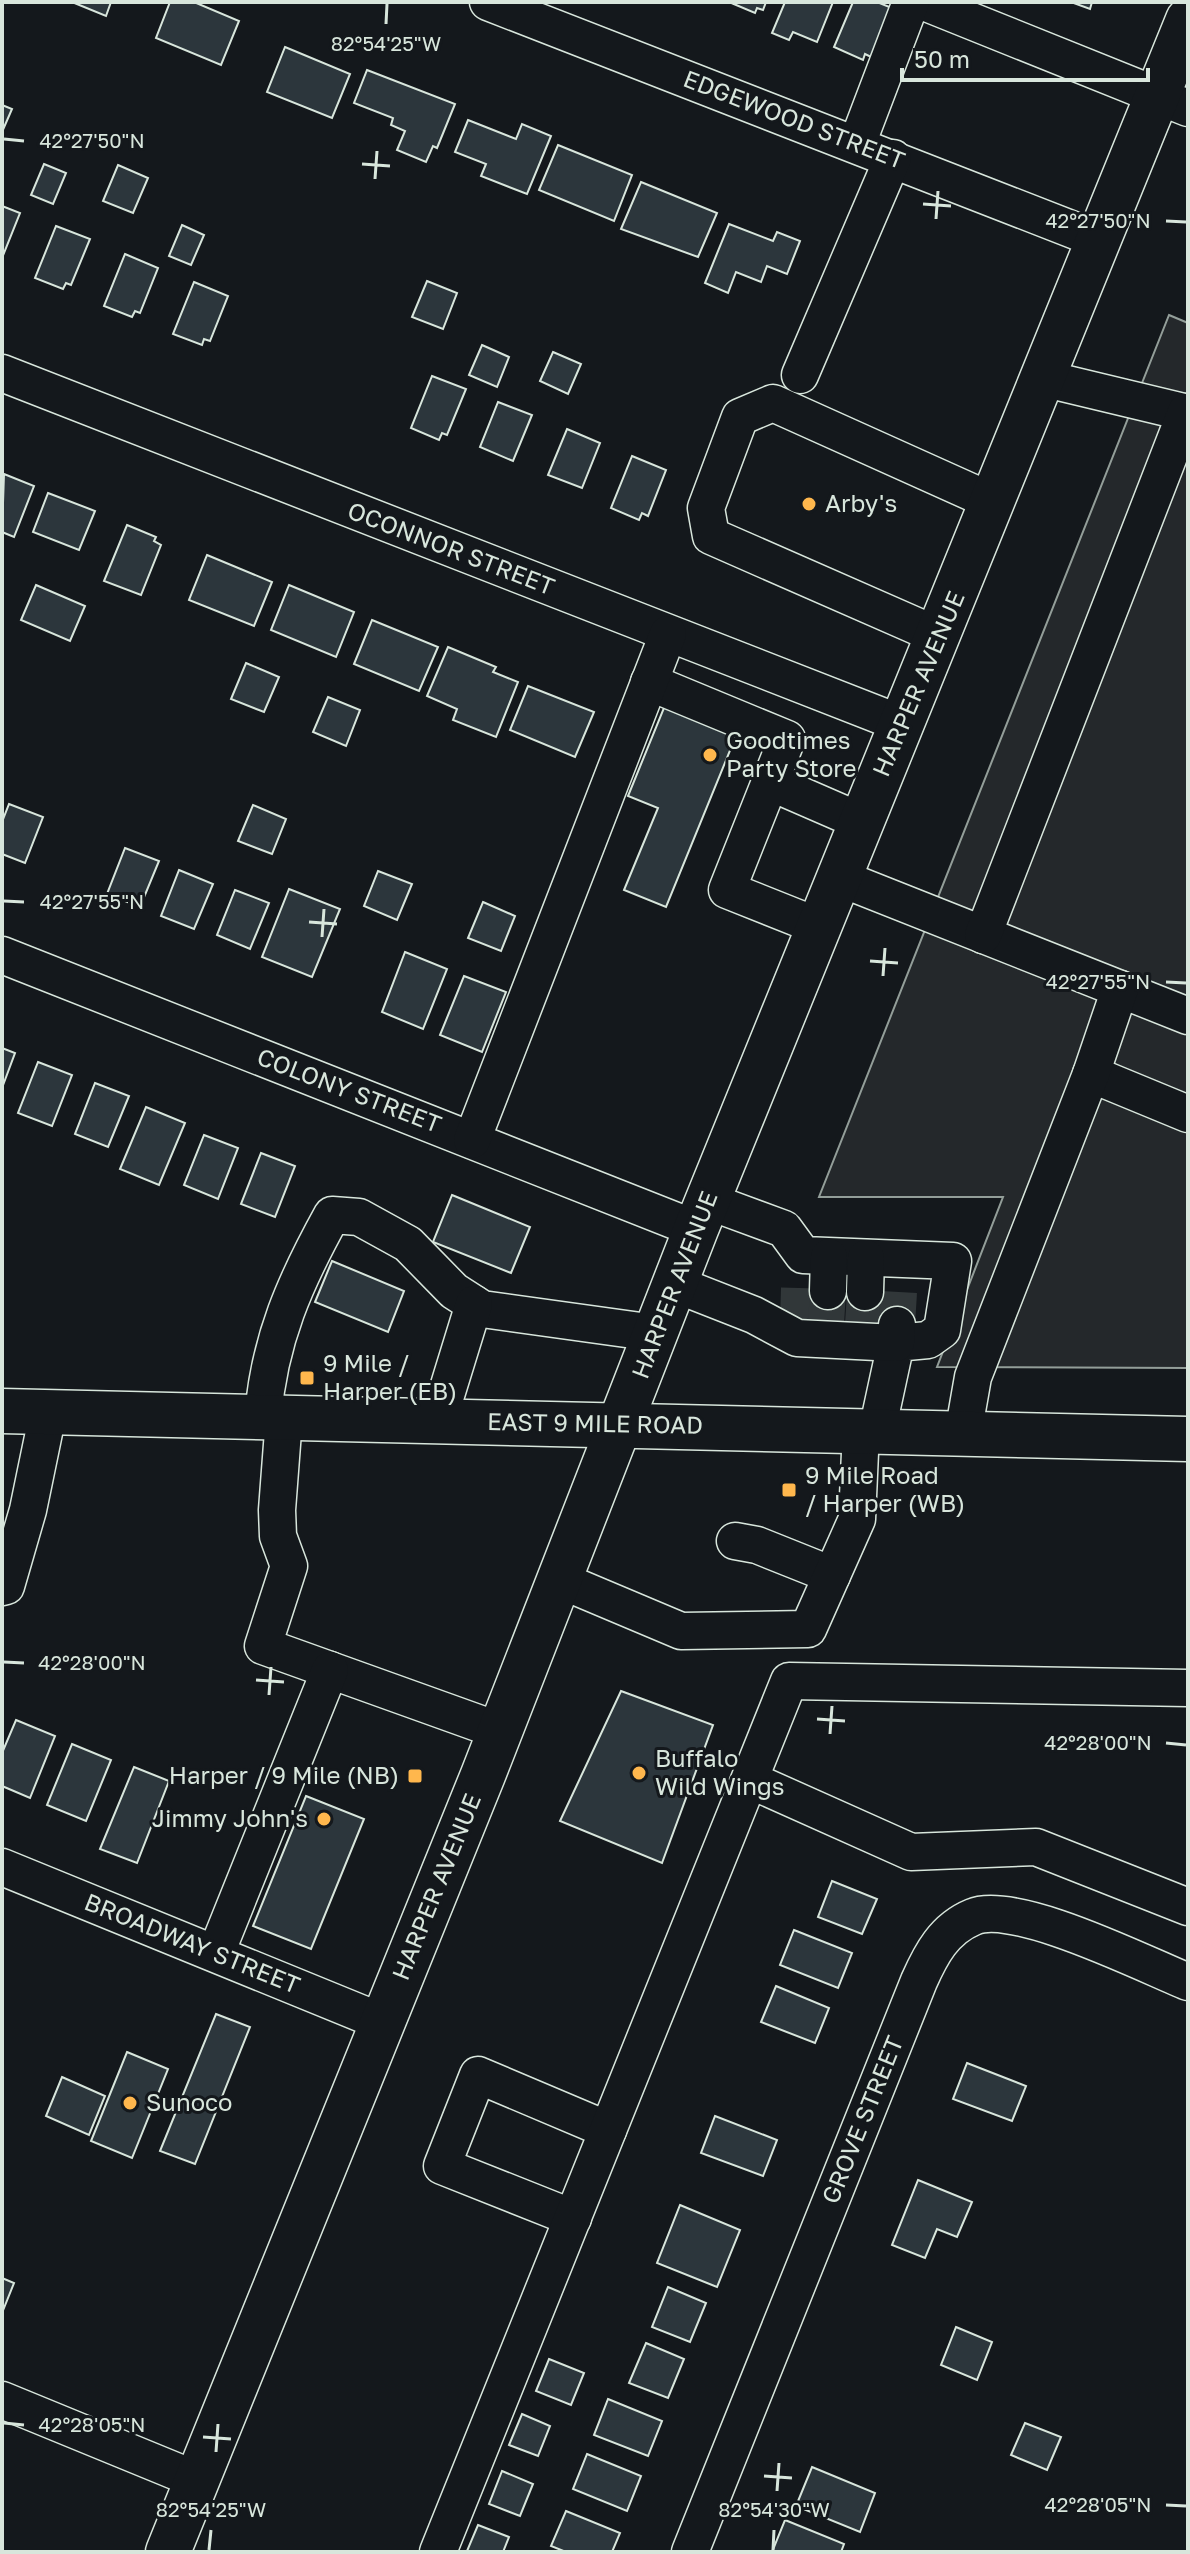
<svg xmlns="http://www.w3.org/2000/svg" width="1190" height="2554" font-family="'Golos Text',sans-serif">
<rect width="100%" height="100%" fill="#14181c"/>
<path fill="#24282b" stroke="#939e99" stroke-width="2" d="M 1169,315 L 1188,323 L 1188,1368 L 937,1367 L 1003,1197 L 819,1197 Z"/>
<g fill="#2c363c" stroke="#d8e6dc" stroke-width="2">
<path d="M 72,2 L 111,2 L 106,16 Z"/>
<path d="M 170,2 L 194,2 L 239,21 L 221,65 L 156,38 Z"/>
<path d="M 729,2 L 766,2 L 763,10 L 757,8 L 755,13 Z"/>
<path d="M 785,2 L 833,2 L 817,42 L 793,32 L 789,40 L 772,33 Z"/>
<path d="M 853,2 L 877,2 L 892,8 L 871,57 L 865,54 L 863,60 L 834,47 Z"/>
<path d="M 1071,2 L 1092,2 L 1090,9 Z"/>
<path d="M 285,47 L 350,74 L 332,118 L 267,92 Z"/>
<path d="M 367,70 L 455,104 L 437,148 L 433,146 L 426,162 L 397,150 L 405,131 L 391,125 L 393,118 L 354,103 Z"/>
<path d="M 2,105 L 12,109 L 2,132 Z"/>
<path d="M 468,120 L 516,139 L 522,124 L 551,136 L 527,194 L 481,176 L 486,164 L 455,152 Z"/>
<path d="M 558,145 L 632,175 L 614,221 L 539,190 Z"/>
<path d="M 44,164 L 66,173 L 53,204 L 31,195 Z"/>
<path d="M 118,165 L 148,178 L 133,213 L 103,201 Z"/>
<path d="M 641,182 L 717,213 L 698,257 L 621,229 Z"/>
<path d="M 2,206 L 20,213 L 2,258 Z"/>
<path d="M 729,224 L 773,241 L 777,232 L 800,241 L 787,274 L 767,266 L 761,282 L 736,272 L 728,293 L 705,283 Z"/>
<path d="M 182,225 L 204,235 L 191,265 L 169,256 Z"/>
<path d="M 56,226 L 90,239 L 71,285 L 66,283 L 63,289 L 35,278 Z"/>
<path d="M 125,254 L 158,268 L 140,313 L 135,311 L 132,317 L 104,306 Z"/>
<path d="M 427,281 L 457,293 L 443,329 L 412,317 Z"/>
<path d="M 194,282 L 228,296 L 210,341 L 204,339 L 202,345 L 173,334 Z"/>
<path d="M 482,345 L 509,357 L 497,387 L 469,375 Z"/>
<path d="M 553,352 L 581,364 L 568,394 L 540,381 Z"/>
<path d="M 432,376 L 466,389 L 447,435 L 442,433 L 439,440 L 411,428 Z"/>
<path d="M 498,402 L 532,415 L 513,461 L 480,447 Z"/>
<path d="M 567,429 L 600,443 L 582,488 L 548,475 Z"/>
<path d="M 632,456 L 666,470 L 648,516 L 642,513 L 639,520 L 611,508 Z"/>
<path d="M 4,474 L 34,486 L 14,537 L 2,532 Z"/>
<path d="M 48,493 L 95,511 L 79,550 L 33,532 Z"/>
<path d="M 127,525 L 156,537 L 154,541 L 161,545 L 141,595 L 104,581 Z"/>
<path d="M 207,555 L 272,582 L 254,626 L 189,600 Z"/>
<path d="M 36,585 L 85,606 L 70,641 L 21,620 Z"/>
<path d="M 289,585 L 354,612 L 336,657 L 271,630 Z"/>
<path d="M 372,620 L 438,647 L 419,691 L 354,664 Z"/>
<path d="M 448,647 L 496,667 L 493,672 L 518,682 L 496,737 L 453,720 L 457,709 L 427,696 Z"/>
<path d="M 246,663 L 279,677 L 264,712 L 231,699 Z"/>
<path d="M 528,686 L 594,712 L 575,757 L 510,730 Z"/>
<path d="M 328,697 L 360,710 L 346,746 L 313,732 Z"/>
<path d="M 668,698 L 740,726 L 666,907 L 624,890 L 658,808 L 628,796 Z"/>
<path d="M 9,804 L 43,817 L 25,863 L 2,854 L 2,822 Z"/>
<path d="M 253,805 L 286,819 L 272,854 L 238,841 Z"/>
<path d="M 125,848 L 159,861 L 140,907 L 107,894 Z"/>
<path d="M 179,870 L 213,884 L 194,929 L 161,916 Z"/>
<path d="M 378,871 L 412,884 L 397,920 L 364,906 Z"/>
<path d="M 289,889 L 340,909 L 312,977 L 262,957 Z"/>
<path d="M 235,890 L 269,903 L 250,949 L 217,935 Z"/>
<path d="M 483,902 L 515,916 L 501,951 L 468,938 Z"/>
<path d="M 405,952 L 447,969 L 423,1029 L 382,1012 Z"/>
<path d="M 464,976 L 506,992 L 482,1052 L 440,1035 Z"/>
<path d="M 2,1048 L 15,1053 L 2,1088 Z"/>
<path d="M 38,1062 L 72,1075 L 52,1126 L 18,1113 Z"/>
<path d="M 95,1083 L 129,1096 L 108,1147 L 75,1134 Z"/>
<path d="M 146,1107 L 185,1123 L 159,1185 L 120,1169 Z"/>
<path d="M 204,1135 L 238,1148 L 218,1199 L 184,1185 Z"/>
<path d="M 261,1153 L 295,1166 L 275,1217 L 241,1204 Z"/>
<path d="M 452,1195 L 530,1227 L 511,1273 L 433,1242 Z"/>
<path d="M 332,1261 L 404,1291 L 388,1332 L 315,1302 Z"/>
<path d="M 621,1691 L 713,1725 L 662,1863 L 560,1821 Z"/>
<path d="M 16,1720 L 55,1736 L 30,1798 L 2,1786 L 2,1753 Z"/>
<path d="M 72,1744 L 111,1760 L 86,1821 L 47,1805 Z"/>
<path d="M 134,1767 L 169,1781 L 137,1863 L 100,1849 Z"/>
<path d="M 306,1796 L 364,1819 L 311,1949 L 253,1926 Z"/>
<path d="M 832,1881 L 877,1899 L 862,1934 L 818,1917 Z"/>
<path d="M 794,1930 L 852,1953 L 838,1988 L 780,1965 Z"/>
<path d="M 776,1986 L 829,2008 L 815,2043 L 761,2022 Z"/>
<path d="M 216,2014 L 250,2027 L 195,2164 L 160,2151 Z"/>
<path d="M 127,2052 L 168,2069 L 132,2158 L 91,2141 Z"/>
<path d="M 967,2063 L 1026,2086 L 1012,2121 L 953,2099 Z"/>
<path d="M 62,2077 L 105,2096 L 89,2135 L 46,2116 Z"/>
<path d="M 715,2116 L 777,2140 L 763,2176 L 701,2153 Z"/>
<path d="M 918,2180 L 972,2202 L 957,2237 L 937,2229 L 925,2258 L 892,2245 Z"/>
<path d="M 680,2205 L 740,2230 L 717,2287 L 657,2263 Z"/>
<path d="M 2,2278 L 14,2283 L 2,2313 Z"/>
<path d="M 668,2287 L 706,2303 L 690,2342 L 652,2327 Z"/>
<path d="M 956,2327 L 992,2342 L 977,2380 L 941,2365 Z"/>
<path d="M 646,2343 L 684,2359 L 668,2398 L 629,2383 Z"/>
<path d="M 549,2359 L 584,2373 L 571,2405 L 536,2391 Z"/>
<path d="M 608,2399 L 662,2421 L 648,2456 L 594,2435 Z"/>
<path d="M 522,2414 L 550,2426 L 538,2456 L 509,2445 Z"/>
<path d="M 1025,2423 L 1061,2437 L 1047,2470 L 1011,2455 Z"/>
<path d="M 587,2454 L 641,2476 L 627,2511 L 573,2489 Z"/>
<path d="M 812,2467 L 875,2493 L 860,2532 L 796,2506 Z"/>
<path d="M 502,2471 L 533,2484 L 520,2516 L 489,2504 Z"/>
<path d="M 566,2511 L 620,2533 L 612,2552 L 566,2552 L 551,2546 Z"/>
<path d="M 785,2520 L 844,2544 L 841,2552 L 772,2552 Z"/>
<path d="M 478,2525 L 509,2537 L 503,2552 L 467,2551 Z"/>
</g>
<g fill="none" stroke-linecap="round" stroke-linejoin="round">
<g stroke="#313739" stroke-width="36" stroke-dasharray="36 18" stroke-linecap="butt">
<path d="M 798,1324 L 799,1288"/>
<path d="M 826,1324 L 828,1291"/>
<path d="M 863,1325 L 865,1292"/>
<path d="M 897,1325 L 899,1292"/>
</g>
<g stroke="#d8e6dc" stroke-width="39">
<g id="minor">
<path d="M 488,2 L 1099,240"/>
<path d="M 924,2 L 1188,108"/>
<path d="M 857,144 L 911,2"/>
<path d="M 2,373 L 902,724"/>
<path d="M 800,375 L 893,158"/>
<path d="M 1042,378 L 1188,413"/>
<path d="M 939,636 L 711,536 L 706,508 L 740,417 L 773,403 L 993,502"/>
<path d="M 649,682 L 787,739 L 770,782"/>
<path d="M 840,878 L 1188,1016"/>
<path d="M 820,927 L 727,890 L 770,782 L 862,822"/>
<path d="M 983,935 L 1186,412"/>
<path d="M 2,955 L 696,1229"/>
<path d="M 1091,1074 L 1188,1114"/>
<path d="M 472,1140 L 668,634"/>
<path d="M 708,1201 L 784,1229 L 803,1255 L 953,1261 L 942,1330 L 928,1340 L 896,1343 L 877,1431"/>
<path d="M 675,1284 L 754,1315 L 797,1338 L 896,1343 L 897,1325"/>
<path d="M 828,1291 L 829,1257"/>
<path d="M 865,1292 L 866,1258"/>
<path d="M 263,1417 C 269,1340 295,1282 332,1215 L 359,1217 L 408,1244 L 454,1291 L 482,1309 L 655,1333"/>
<path d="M 284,1418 L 277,1510 L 278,1536 L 289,1566 L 263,1646 L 500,1731"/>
<path d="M 438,1421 L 474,1304"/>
<path d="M 963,1434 L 973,1377 L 1091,1074 L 1120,989"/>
<path d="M 735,1541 L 757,1545 L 832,1575"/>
<path d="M 560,1580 L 681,1631 L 808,1629 L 857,1519 L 861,1430"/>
<path d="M 2,1587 L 6,1586 L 28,1510 L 48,1413"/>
<path d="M 750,1780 L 911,1852 L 1036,1847 L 1188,1907"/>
<path d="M 2,1867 L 382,2022"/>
<path d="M 216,1953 L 330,1670"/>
<path d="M 573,2218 L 442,2166 L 478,2075 L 608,2130"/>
<path d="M 2,2400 L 197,2480"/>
<path d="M 438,2552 L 789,1681 L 1188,1688"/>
<path d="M 690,2552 L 919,1981 C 931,1954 944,1929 973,1917 C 1014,1899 1144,1964 1188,1982"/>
</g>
</g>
<g stroke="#d8e6dc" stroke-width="47">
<g id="major">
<path d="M 2,1411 L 1188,1439"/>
<path d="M 168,2552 L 483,1775 L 696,1229 L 1188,20"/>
</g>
</g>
<use href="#minor" stroke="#14181c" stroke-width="36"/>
<use href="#major" stroke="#14181c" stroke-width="44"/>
</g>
<path fill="none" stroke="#d8e6dc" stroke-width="3" d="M 386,24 L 387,4M 4,139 L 24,141M 362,164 L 390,166M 375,179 L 377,151M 923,204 L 951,206M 936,219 L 938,191M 1166,221 L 1186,222M 4,901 L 24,902M 309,922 L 337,924M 322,937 L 324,909M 870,961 L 898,963M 883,976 L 885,948M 1166,982 L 1186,983M 4,1662 L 24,1663M 256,1680 L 284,1682M 269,1695 L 271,1667M 817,1719 L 845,1721M 830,1734 L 832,1706M 1166,1743 L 1186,1745M 4,2423 L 24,2425M 203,2437 L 231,2439M 216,2452 L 218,2424M 764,2476 L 792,2478M 777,2491 L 779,2463M 1166,2505 L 1186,2506M 209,2550 L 211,2530M 773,2550 L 774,2530"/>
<g fill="#ffb74d" stroke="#14181c" stroke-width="3">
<circle cx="809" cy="504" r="8"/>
<circle cx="710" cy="755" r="8"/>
<rect x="299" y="1370" width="16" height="16" rx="4"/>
<rect x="781" y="1482" width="16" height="16" rx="4"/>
<circle cx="639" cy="1773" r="8"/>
<rect x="407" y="1768" width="16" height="16" rx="4"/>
<circle cx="324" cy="1819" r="8"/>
<circle cx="130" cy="2103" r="8"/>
</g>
<g text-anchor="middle" stroke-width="6" stroke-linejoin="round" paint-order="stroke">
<g font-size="24" fill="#d8e6dc" stroke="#14181c">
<text transform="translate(794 120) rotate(21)" y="8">EDGEWOOD STREET</text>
<text transform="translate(451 549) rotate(21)" y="8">OCONNOR STREET</text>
<text transform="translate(919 684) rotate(-67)" y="8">HARPER AVENUE</text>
<text transform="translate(349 1091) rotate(21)" y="8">COLONY STREET</text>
<text transform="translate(675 1285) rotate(-69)" y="8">HARPER AVENUE</text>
<text transform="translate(595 1424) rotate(1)" y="8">EAST 9 MILE ROAD</text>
<text transform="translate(437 1887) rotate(-68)" y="8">HARPER AVENUE</text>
<text transform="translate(192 1944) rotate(22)" y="8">BROADWAY STREET</text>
<text transform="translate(863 2120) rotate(-68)" y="8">GROVE STREET</text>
</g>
<g font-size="24" fill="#d8e6dc" stroke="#14181c" text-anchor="start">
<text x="825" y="512">Arby's</text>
<text x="726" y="749">Goodtimes<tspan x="726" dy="28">Party Store</tspan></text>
<text x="323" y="1372">9 Mile /<tspan x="323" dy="28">Harper (EB)</tspan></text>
<text x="805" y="1484">9 Mile Road<tspan x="805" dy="28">/ Harper (WB)</tspan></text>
<text x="655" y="1767">Buffalo<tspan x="655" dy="28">Wild Wings</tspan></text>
<text x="399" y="1784" text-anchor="end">Harper / 9 Mile (NB)</text>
<text x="308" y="1827" text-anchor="end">Jimmy John's</text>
<text x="146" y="2111">Sunoco</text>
</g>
</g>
<g font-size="20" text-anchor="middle" fill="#d8e6dc" stroke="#14181c" stroke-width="6" stroke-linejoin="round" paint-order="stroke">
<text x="386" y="51">82°54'25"W</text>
<text x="92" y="148">42°27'50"N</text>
<text x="1098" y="228">42°27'50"N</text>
<text x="92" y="909">42°27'55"N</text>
<text x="1098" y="989">42°27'55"N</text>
<text x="92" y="1670">42°28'00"N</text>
<text x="1098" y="1750">42°28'00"N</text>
<text x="92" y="2432">42°28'05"N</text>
<text x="1098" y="2512">42°28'05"N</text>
<text x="211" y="2517">82°54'25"W</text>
<text x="774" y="2517">82°54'30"W</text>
</g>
<rect width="1190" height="2554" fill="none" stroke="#d8e6dc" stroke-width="8"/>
<path d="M902 68v12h246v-12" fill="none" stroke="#d8e6dc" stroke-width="4"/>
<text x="914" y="68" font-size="24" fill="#d8e6dc" stroke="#14181c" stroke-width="6" paint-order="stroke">50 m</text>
</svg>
